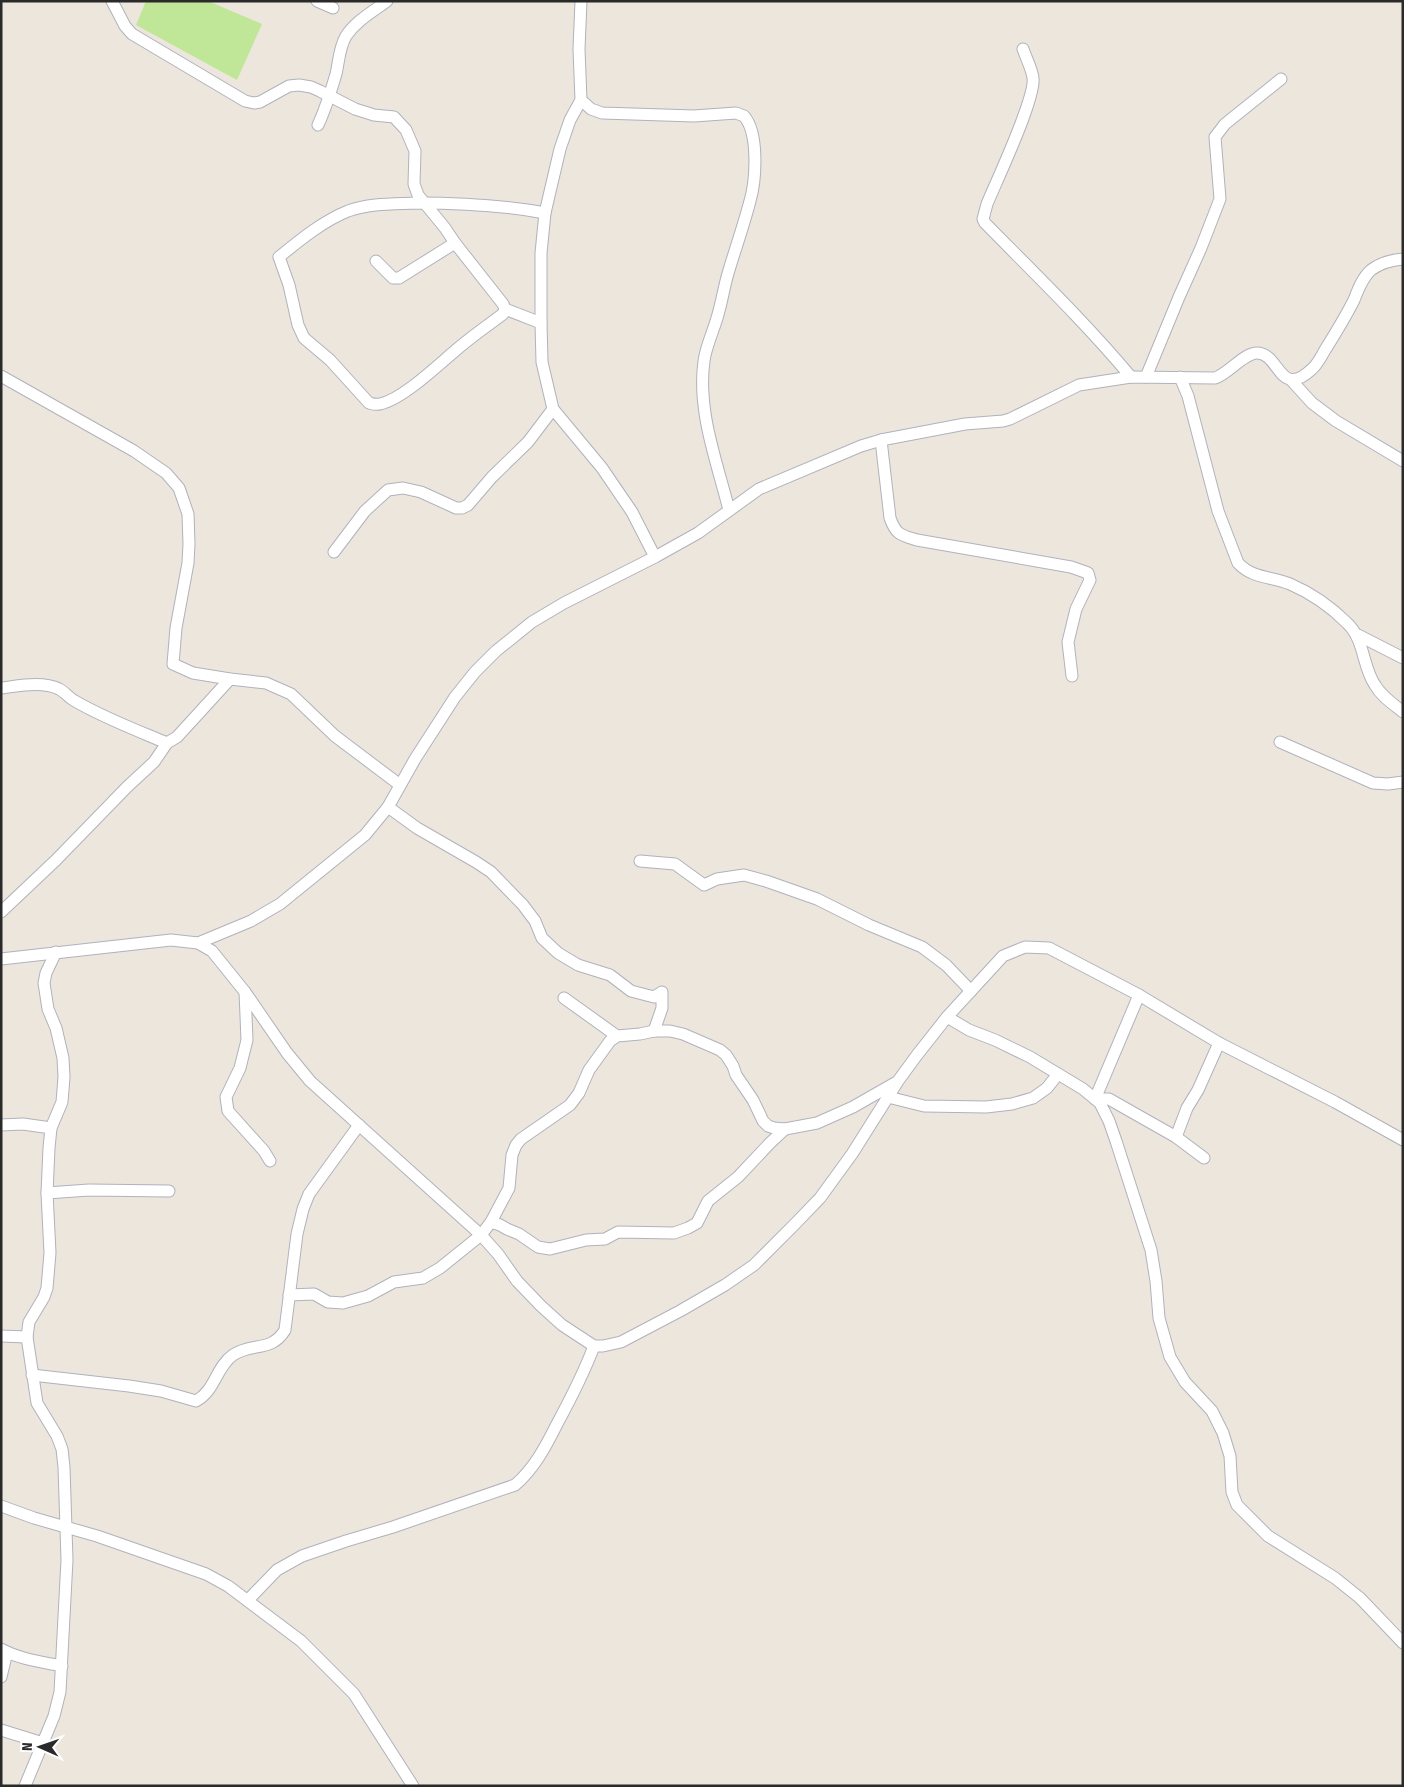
<svg xmlns="http://www.w3.org/2000/svg" width="1404" height="1787" font-family="'Fira Sans Condensed',sans-serif">
<rect width="100%" height="100%" fill="#ece6dd"/>
<path fill="#c0e698" d="M 146,1 L 208,1 L 262,24 L 237,80 L 136,25 Z"/>
<g fill="none" stroke-linecap="round" stroke-linejoin="round">
<g stroke="#b0b2bd" stroke-width="13">
<g id="minor">
<path d="M 112,1 L 125,26 L 132,34 L 245,101 L 254,103 L 260,102 L 289,86 L 299,85 L 311,87 L 320,91 L 355,109 L 374,115 L 394,117 L 406,130 L 415,151 L 414,184 L 418,195 L 445,228 L 455,243 L 503,304 L 505,309 L 541,323 L 542,362 L 553,409 L 602,468 L 632,512 L 655,557"/>
<path d="M 317,1 L 333,8"/>
<path d="M 1023,49 C 1026,58 1032,69 1033,78 C 1036,98 996,182 987,204 L 983,219 L 985,223 C 1035,274 1086,323 1131,377"/>
<path d="M 581,100 L 591,109 L 602,113 L 694,116 L 736,113 L 744,116 C 759,133 756,180 750,201 C 744,224 736,247 729,270 C 724,286 722,302 717,318 C 713,332 706,346 704,361 C 697,411 717,462 729,510"/>
<path d="M 318,125 C 326,108 331,91 336,74 C 339,61 339,48 346,36 C 356,21 372,12 387,1"/>
<path d="M 376,261 L 393,278 L 399,278 L 455,243"/>
<path d="M 505,309 L 503,314 C 487,326 471,337 456,350 C 438,365 403,399 380,404 C 376,405 373,404 369,403 L 330,360 L 304,338 L 298,325 L 289,285 L 279,257 C 300,240 323,221 348,211 C 370,203 393,204 416,203 C 459,203 502,205 545,213"/>
<path d="M 541,323 L 541,253 L 545,213 L 560,149 L 570,120 L 581,100 L 579,49 L 581,1"/>
<path d="M 1,376 L 134,451 L 166,473 L 179,488 L 188,514 L 189,544 L 188,563 L 176,628 L 173,664 L 193,673 L 230,679 L 266,683 L 291,694 L 335,736 L 400,785"/>
<path d="M 1146,377 L 1179,297 L 1201,248 L 1220,199 L 1215,137 L 1225,124 L 1281,79"/>
<path d="M 1180,377 L 1188,396 L 1218,511 L 1238,563 C 1253,579 1271,576 1290,584 C 1311,593 1331,607 1347,623 C 1365,640 1362,666 1375,685 C 1381,696 1393,704 1403,712"/>
<path d="M 1292,381 L 1312,403 L 1336,421 L 1403,461"/>
<path d="M 881,440 L 890,518 C 896,535 901,535 917,540 L 1071,567 L 1088,573 L 1090,580 L 1076,609 L 1068,642 L 1072,676"/>
<path d="M 334,552 L 365,511 L 388,490 L 403,488 L 421,492 L 456,508 L 462,508 L 468,505 L 492,477 L 528,442 L 553,409"/>
<path d="M 1358,635 L 1403,658"/>
<path d="M 1,688 C 19,686 42,681 59,689 C 65,692 69,698 75,701 C 104,718 136,730 167,743"/>
<path d="M 1280,742 L 1373,783 L 1388,784 L 1403,782"/>
<path d="M 388,807 L 417,828 L 476,862 L 491,872 L 523,905 L 535,921 L 542,938 L 558,953 L 578,965 L 610,975 L 631,991 L 654,997 L 662,992 L 662,1008 L 654,1031"/>
<path d="M 640,861 L 675,864 L 704,885 L 717,879 L 744,875 L 766,881 L 817,899 L 869,925 L 922,947 L 946,965 L 971,991"/>
<path d="M 1,912 L 56,860 L 127,787 L 154,762 L 167,743 L 177,737 L 230,679"/>
<path d="M 198,943 L 251,921 L 280,904 L 365,835 L 388,807 L 415,759 L 455,697 L 475,672 L 496,651 L 532,622 L 564,603 L 655,557 L 698,533 L 759,489 L 861,446 L 881,440 L 965,424 L 1003,421 L 1010,419 L 1079,385 L 1131,377 L 1215,378 C 1228,374 1244,353 1257,353 C 1280,353 1279,400 1312,369 C 1317,365 1321,357 1325,350 C 1335,334 1345,318 1354,300 C 1358,290 1362,278 1371,270 C 1380,263 1391,260 1403,259"/>
<path d="M 1,959 L 171,940 L 198,943 L 212,951 L 245,992 L 287,1053 L 310,1081 L 481,1235 L 498,1254 L 517,1281 L 541,1306 L 562,1325 L 594,1346 L 603,1346 L 621,1342 L 680,1311 L 725,1285 L 754,1265 L 794,1225 L 820,1198 L 852,1154 L 898,1081 L 917,1055 L 947,1017 L 1003,956 L 1025,947 L 1049,948 L 1139,995 L 1219,1043 L 1335,1102 L 1403,1140"/>
<path d="M 245,992 L 247,1040 L 240,1068 L 226,1097 L 228,1111 L 264,1151 L 270,1161"/>
<path d="M 1139,995 L 1095,1099 L 1109,1099 L 1176,1137 L 1204,1158"/>
<path d="M 564,998 L 617,1036"/>
<path d="M 947,1017 L 969,1030 L 995,1040 L 1030,1057 L 1083,1089 L 1100,1103 L 1109,1121 L 1116,1141 L 1151,1250 L 1156,1281 L 1159,1318 L 1170,1357 L 1185,1382 L 1212,1411 L 1223,1433 L 1230,1456 L 1232,1492 L 1237,1505 L 1268,1536 L 1335,1578 L 1360,1598 L 1403,1643"/>
<path d="M 888,1097 L 924,1106 L 986,1107 L 1012,1104 L 1033,1098 L 1047,1088 L 1058,1074"/>
<path d="M 1,1125 L 23,1124 L 51,1128"/>
<path d="M 1176,1137 L 1187,1108 L 1198,1090 L 1219,1043"/>
<path d="M 47,1193 L 89,1190 L 169,1191"/>
<path d="M 491,1222 L 500,1225 L 507,1229 L 519,1234 L 538,1247 L 550,1249 L 586,1240 L 605,1239 L 618,1232 L 674,1233 L 688,1228 L 697,1223 L 708,1201 L 738,1177 L 770,1143 L 785,1129"/>
<path d="M 289,1295 L 314,1294 L 328,1302 L 343,1303 L 368,1296 L 394,1282 L 423,1278 L 440,1268 L 481,1235 L 491,1222 L 509,1188 L 512,1155 L 516,1145 L 521,1139 L 570,1105 L 579,1093 L 589,1070 L 610,1041 L 617,1036 L 640,1034 L 654,1031 L 670,1031 L 683,1034 L 720,1050 L 726,1055 L 733,1066 L 736,1075 L 753,1100 L 763,1121 L 768,1126 L 774,1128 L 785,1129 L 817,1123 L 853,1107 L 895,1083"/>
<path d="M 1,1336 L 27,1337"/>
<path d="M 32,1375 L 129,1386 L 161,1391 L 196,1401 C 215,1391 216,1367 233,1355 C 252,1342 271,1353 285,1330 L 297,1234 L 303,1209 L 309,1194 L 359,1125"/>
<path d="M 1,1506 L 34,1518 L 97,1536 L 206,1574 L 228,1586 L 301,1641 L 354,1694 L 413,1786"/>
<path d="M 248,1600 L 277,1570 L 302,1556 L 346,1541 L 393,1527 L 515,1485 C 534,1469 546,1446 557,1424 C 571,1398 584,1373 594,1346"/>
<path d="M 1,1649 C 19,1659 42,1662 62,1666"/>
<path d="M 1,1677 L 7,1652"/>
<path d="M 1,1730 L 43,1743"/>
<path d="M 25,1786 L 54,1716 L 60,1692 L 67,1560 L 64,1467 L 62,1449 L 57,1436 L 37,1403 L 27,1337 L 29,1322 L 44,1297 L 47,1288 L 50,1253 L 47,1193 L 49,1148 L 51,1128 L 62,1102 L 64,1077 L 63,1058 L 56,1028 L 48,1009 L 44,983 L 46,973 L 56,952"/>
</g>
</g>
<use href="#minor" stroke="#fff" stroke-width="11"/>
</g>
<rect width="1404" height="1787" fill="none" stroke="#2a2a2a" stroke-width="5"/>
<g transform="translate(40 1747) rotate(272)" stroke="#ffffff" stroke-width="4" paint-order="stroke">
<path d="M0-4L9 19L0 12L-9 19Z" fill="#2a2a2a"/>
<text y="-8" font-size="14" font-weight="bold" text-anchor="middle" fill="#2a2a2a">N</text>
</g>
</svg>
